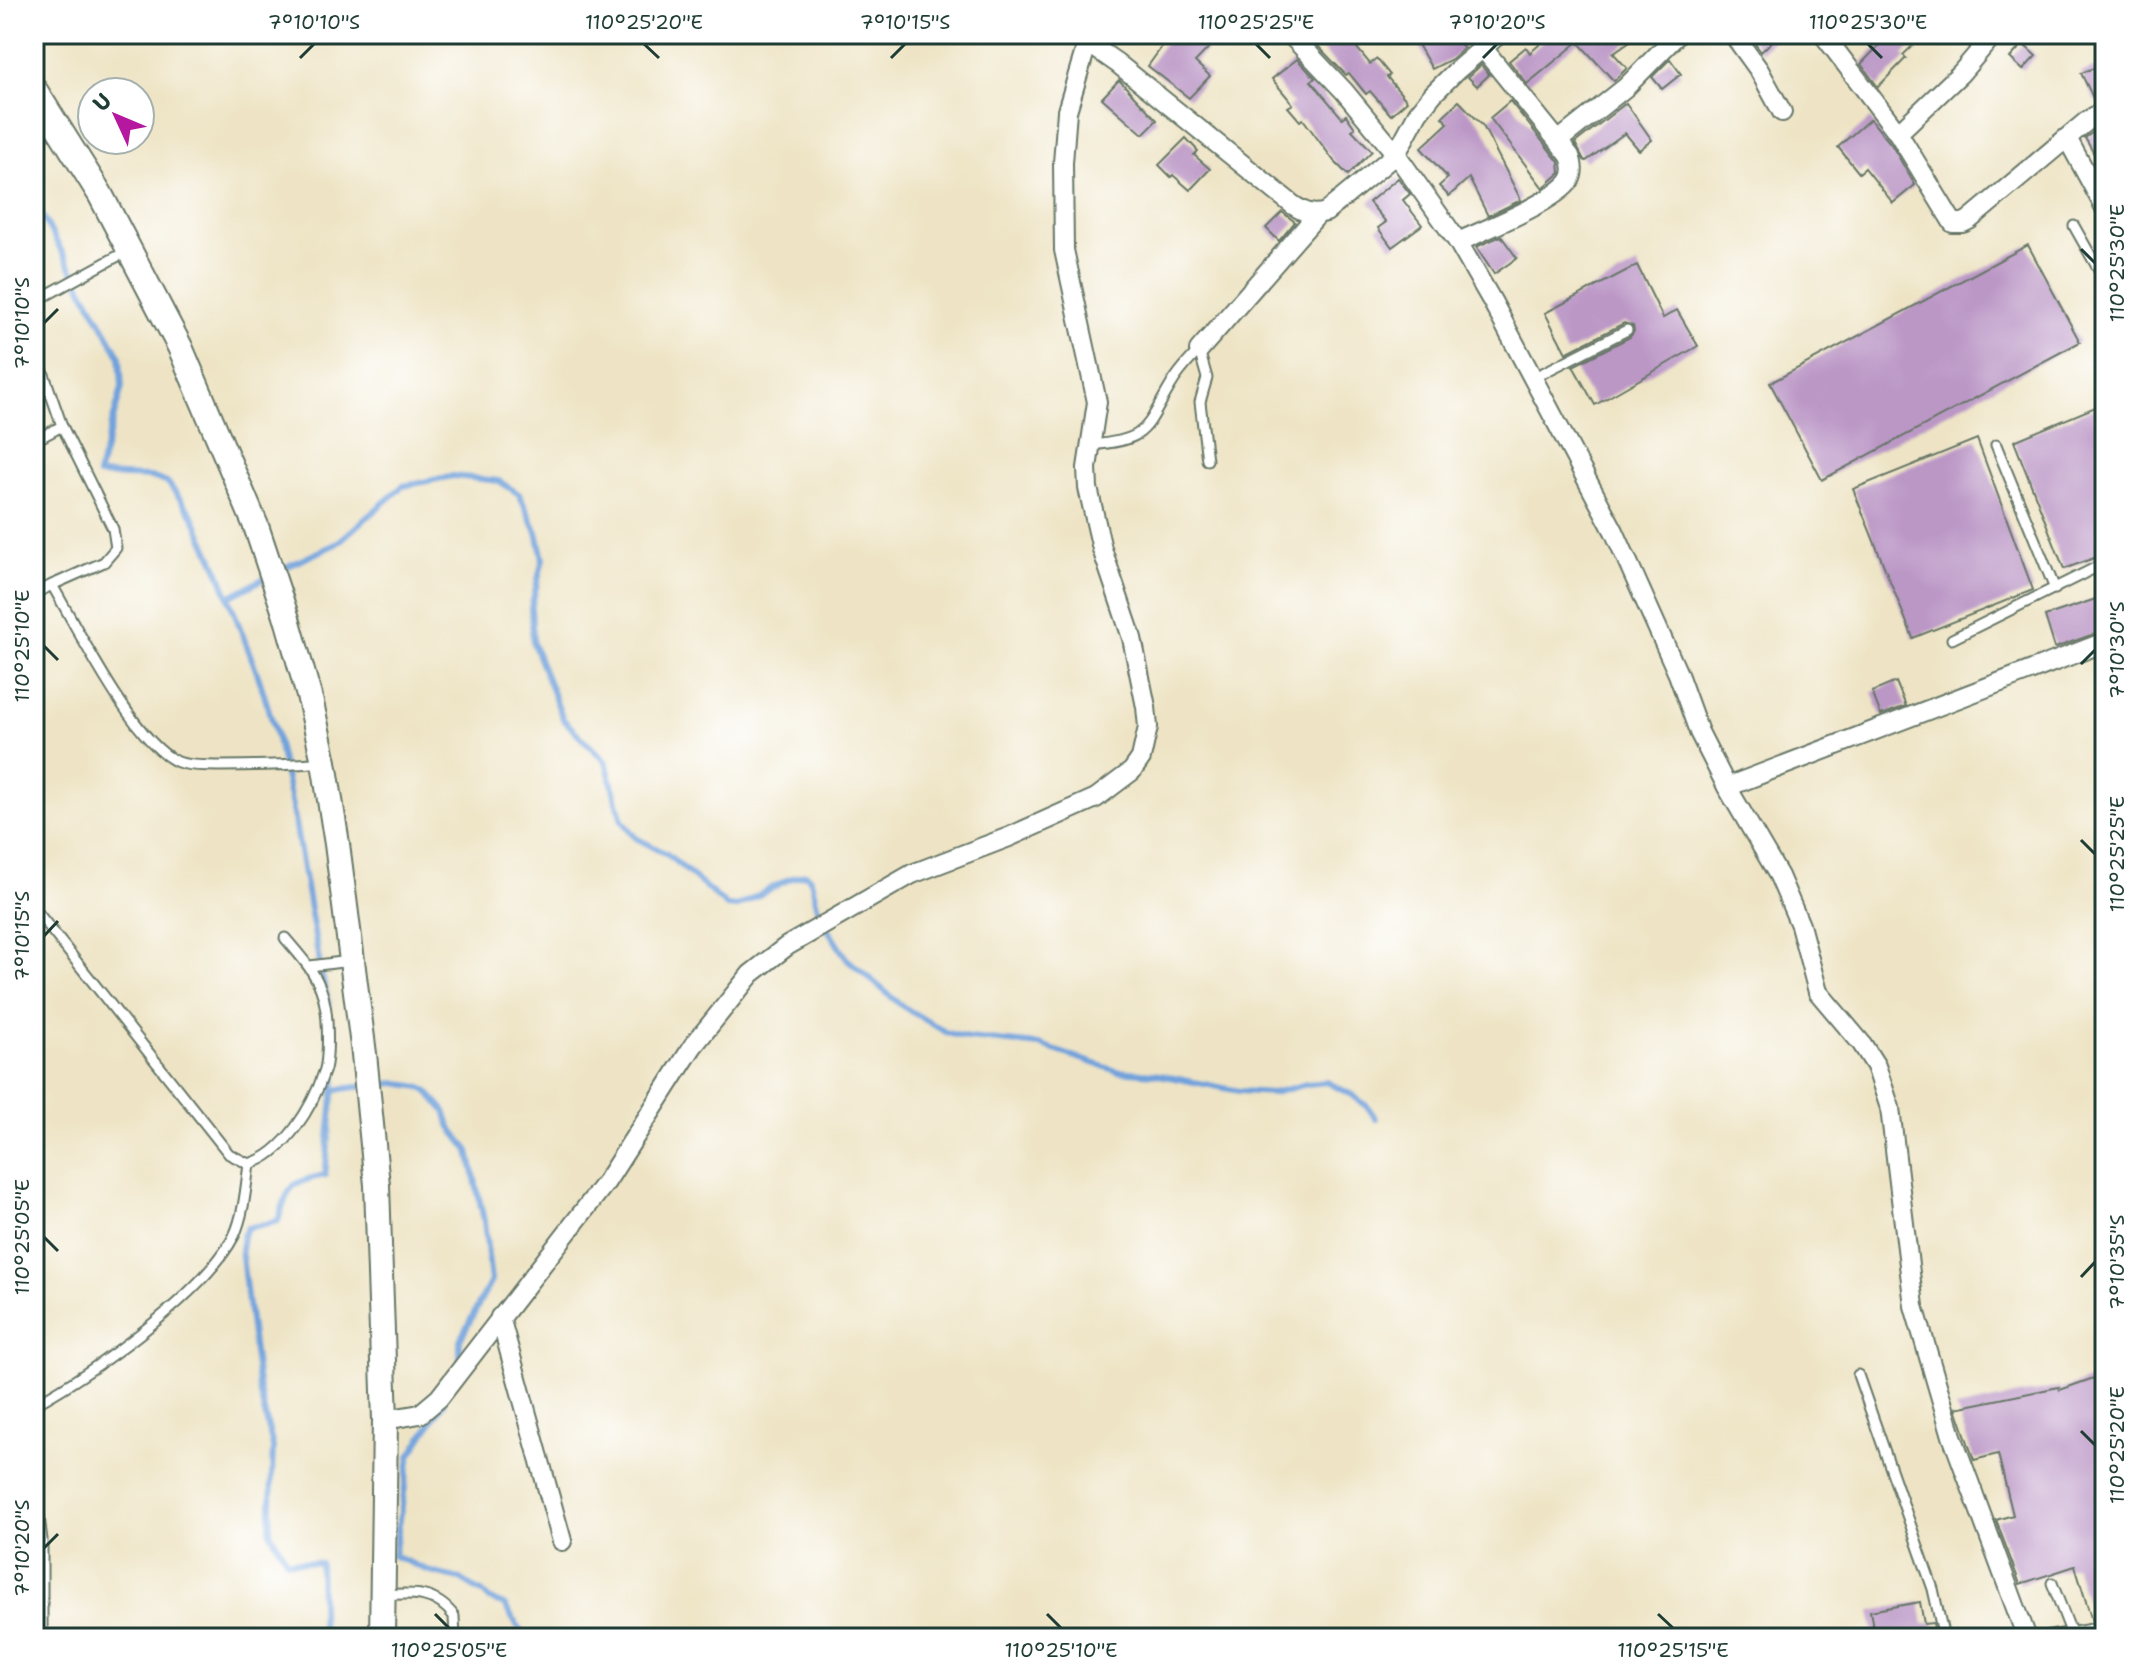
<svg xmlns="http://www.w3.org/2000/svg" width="2139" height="1672" font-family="'Shantell Sans',sans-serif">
<rect width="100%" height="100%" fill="#fff"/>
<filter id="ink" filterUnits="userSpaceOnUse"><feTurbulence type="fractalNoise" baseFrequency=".0125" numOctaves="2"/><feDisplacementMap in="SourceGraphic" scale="16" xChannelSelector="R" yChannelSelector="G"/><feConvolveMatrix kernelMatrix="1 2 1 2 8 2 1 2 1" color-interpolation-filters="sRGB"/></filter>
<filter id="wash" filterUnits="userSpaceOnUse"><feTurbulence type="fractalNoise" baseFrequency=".006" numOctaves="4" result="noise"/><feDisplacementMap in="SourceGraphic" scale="32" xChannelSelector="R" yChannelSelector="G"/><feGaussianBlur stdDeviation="1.8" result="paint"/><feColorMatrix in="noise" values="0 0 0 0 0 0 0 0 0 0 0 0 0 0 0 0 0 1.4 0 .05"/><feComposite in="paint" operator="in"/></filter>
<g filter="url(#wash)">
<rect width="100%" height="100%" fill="#eee4c5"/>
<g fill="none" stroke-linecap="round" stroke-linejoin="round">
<g stroke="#71a2db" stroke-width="6">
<path d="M 34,201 L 120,357 L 122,387 L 98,475 L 151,477 L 168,483 L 193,516 L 219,572 L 259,678 L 275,730 L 293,811 L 321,972 L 329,1007"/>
<path d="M 277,571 L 336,544 L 403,486 L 453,476 L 499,481 L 519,494 L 537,532 L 543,559 L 531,608 L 533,643 L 563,719 L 606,762 L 622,821 L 636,838 L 667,854 L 727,906 L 736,907 L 789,879 L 806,874 L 811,880 L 820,917 L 846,958 L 902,1006 L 947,1033 L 968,1038 L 1039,1045 L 1117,1071 L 1154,1074 L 1239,1091 L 1273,1093 L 1307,1084 L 1327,1082 L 1352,1095 L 1367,1106 L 1376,1119"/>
<path d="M 229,597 L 267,577"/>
<path d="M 375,1085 L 396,1083 L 420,1087 L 428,1092 L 445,1111 L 451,1128 L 469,1151 L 484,1221 L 491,1281 L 460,1340 L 460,1362"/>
<path d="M 334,1090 L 364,1086"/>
<path d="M 444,1403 L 410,1456 L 394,1556 L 434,1573 L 460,1579 L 483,1593 L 489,1599 L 504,1605 L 521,1631 L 522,1638"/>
<path d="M 322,1638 L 320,1563 L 287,1561 L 270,1532 L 273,1447 L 259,1391 L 241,1249 L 243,1236 L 247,1228 L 278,1221 C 290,1186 287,1183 325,1175 L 336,1070 L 331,1023"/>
</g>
</g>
<g id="blocks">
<g fill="#bb97c6">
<path d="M 1171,34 L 1222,34 L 1195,62 L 1210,76 L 1189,98 L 1148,66 Z"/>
<path d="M 1311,34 L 1359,34 L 1352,42 L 1370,64 L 1377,59 L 1390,75 L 1387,77 L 1407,101 L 1391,115 L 1370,91 L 1366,94 L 1349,73 L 1346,75 L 1315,43 L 1317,42 Z"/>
<path d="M 1412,34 L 1452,34 L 1464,48 L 1452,59 L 1432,69 Z"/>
<path d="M 1551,34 L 1640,34 L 1613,53 L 1627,68 L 1614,81 L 1578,42 L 1527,84 L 1509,61 L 1526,47 L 1530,53 Z"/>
<path d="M 1755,34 L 1780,34 L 1761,52 L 1751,38 Z"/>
<path d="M 1890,34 L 1925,34 L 1903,55 L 1906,58 L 1878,87 L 1861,64 Z"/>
<path d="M 2023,44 L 2036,56 L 2023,70 L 2010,58 Z"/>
<path d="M 1297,59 L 1315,78 L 1311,81 L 1342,118 L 1346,115 L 1355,128 L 1352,130 L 1372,151 L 1348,175 L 1334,161 L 1303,119 L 1300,121 L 1288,107 L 1293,104 L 1272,79 Z"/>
<path d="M 1670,59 L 1681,74 L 1662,89 L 1652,77 Z"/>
<path d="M 1481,65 L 1489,75 L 1477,86 L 1468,77 Z"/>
<path d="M 2096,67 L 2105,88 L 2105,98 L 2095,102 L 2081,73 Z"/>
<path d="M 1119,80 L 1157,120 L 1143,134 L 1102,98 Z"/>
<path d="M 1459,101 L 1483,126 L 1521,200 L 1488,216 L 1469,178 L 1449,196 L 1439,186 L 1448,178 L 1421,148 L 1448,123 L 1442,117 Z"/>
<path d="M 1510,101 L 1559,162 L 1560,173 L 1543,188 L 1490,118 Z"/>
<path d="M 1626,103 L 1652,140 L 1639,150 L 1625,133 L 1586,161 L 1584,160 L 1575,143 Z"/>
<path d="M 1870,119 L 1891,144 L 1915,185 L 1893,203 L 1865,168 L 1859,173 L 1838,147 Z"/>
<path d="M 2105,124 L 2105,173 L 2085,138 Z"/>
<path d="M 1186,138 L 1198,151 L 1194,155 L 1210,169 L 1190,190 L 1173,175 L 1171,177 L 1159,165 Z"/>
<path d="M 1398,178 L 1410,194 L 1403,200 L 1422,225 L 1392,247 L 1378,228 L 1386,222 L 1369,202 Z"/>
<path d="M 1282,212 L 1295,222 L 1279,241 L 1266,228 Z"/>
<path d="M 1501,236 L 1517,258 L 1494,274 L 1476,247 Z"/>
<path d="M 2028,245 L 2080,342 L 1822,480 L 1770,383 Z"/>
<path d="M 1637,265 L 1663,318 L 1677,310 L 1698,346 L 1595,405 L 1573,366 L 1630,337 L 1634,331 L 1633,326 L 1624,323 L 1566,353 L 1545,313 Z"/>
<path d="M 2105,403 L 2105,554 L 2064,569 L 2014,441 Z"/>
<path d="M 1977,439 L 2033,590 L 1913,638 L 1853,489 Z"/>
<path d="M 2105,596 L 2105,630 L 2055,648 L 2045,616 Z"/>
<path d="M 1896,682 L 1906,706 L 1881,715 L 1872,692 Z"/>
<path d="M 2105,1374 L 2105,1620 L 2092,1621 L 2075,1566 L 2020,1584 L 1996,1520 L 2013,1515 L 1998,1454 L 1974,1460 L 1956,1408 L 2059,1387 L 2060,1390 Z"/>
<path d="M 1920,1602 L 1924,1624 L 1933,1623 L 1936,1638 L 1875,1638 L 1870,1611 Z"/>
</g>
</g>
</g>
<g filter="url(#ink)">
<use href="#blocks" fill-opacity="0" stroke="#677767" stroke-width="2"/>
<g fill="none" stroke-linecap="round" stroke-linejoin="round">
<g stroke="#677767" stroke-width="13">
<g id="lane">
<path d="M 2074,226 L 2105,281"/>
<path d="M 34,302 L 127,251"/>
<path d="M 34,346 L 62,426 L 34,441"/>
<path d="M 1199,350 L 1207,378 L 1200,402 L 1207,460"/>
<path d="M 1533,378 L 1627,330"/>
<path d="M 1091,445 C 1149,440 1144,430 1171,385 C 1178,372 1189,361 1199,350"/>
<path d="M 1996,445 L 2055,589"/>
<path d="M 52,585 L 104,562 L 116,548 L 113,529 L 62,426"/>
<path d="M 34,594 L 52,585 C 77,627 134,744 178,762 C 191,767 207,765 220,766 C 255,766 289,765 324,762"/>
<path d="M 1952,639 L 2105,563"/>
<path d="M 34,908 L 229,1154 L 249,1164 C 285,1154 313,1106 324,1072 C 329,1059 328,1019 325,1005 C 321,977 302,958 285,938"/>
<path d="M 310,966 L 350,961"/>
<path d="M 1858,1375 L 1933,1589 L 1944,1638"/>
<path d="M 34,1405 C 92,1373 204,1294 234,1236 C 244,1215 246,1186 249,1164"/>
<path d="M 34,1477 L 42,1540 L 42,1627 L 39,1638"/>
<path d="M 2052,1583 L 2071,1632"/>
<path d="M 383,1595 C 412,1593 435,1591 454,1616 L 455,1638"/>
<path d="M 2038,1638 L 2104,1627"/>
</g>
</g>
<g stroke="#677767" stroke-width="22">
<g id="street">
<path d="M 1290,34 L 1344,91 L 1396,154 L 1458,242 L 1492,301 L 1614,531 L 1678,674 L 1699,732 L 1727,787 L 1779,876 L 1800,925 L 1818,992 L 1862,1044 L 1876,1066 L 1890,1108 L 1914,1306 L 1952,1436 L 2027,1638"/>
<path d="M 1733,34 L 1759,70 L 1782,112"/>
<path d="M 1823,34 L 1898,133 L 1953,223 L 1963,223 L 1969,220 L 2087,121 L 2105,110"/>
<path d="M 1081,38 L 1117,63 L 1293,205 C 1305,213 1313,216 1326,212 L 1396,154 L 1418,113 L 1433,94 L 1456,71 L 1499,34"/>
<path d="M 1898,133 L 1961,73 L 1994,34"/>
<path d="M 2067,138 L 2105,208"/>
<path d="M 1558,141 L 1626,87 L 1678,34"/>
<path d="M 1458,242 C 1482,231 1557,201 1570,180 C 1574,173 1573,164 1570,156 L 1482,47"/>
<path d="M 1199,350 L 1317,215"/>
<path d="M 1727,787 L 2105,642"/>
<path d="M 500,1317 L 562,1541"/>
<path d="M 385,1420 L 420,1414 L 439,1398 L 606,1182 L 693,1046 L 751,974 L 787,946 L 912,874 L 1009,837 L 1096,798 L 1132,771 L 1141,758 L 1148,727 L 1146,707 L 1132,638 L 1102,549 L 1088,488 L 1087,468 L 1097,402 L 1064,250 L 1063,163 L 1067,111 L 1090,34"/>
</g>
</g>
<g stroke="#677767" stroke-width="28">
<path id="secondary" d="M 34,89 L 100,194 L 180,347 L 256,526 L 288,622 L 311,703 L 324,762 L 337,844 L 364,1054 L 377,1185 L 385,1420 L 382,1638"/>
</g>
<use href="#lane" stroke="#fff" stroke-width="9"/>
<use href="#street" stroke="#fff" stroke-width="18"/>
<use href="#secondary" stroke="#fff" stroke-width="24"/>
</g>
</g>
<path fill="none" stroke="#1f3d34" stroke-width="3" d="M 644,44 L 659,58M 1256,44 L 1270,58M 1868,44 L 1882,58M 300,58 L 314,44M 891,58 L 905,44M 1483,58 L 1497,44M 2081,249 L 2095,263M 44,323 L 58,309M 44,646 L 58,660M 2081,664 L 2095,650M 2081,840 L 2095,854M 44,936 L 58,921M 44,1237 L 58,1251M 2081,1277 L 2095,1262M 2081,1431 L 2095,1445M 44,1548 L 58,1534M 435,1614 L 449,1628M 1047,1614 L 1061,1628M 1658,1614 L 1673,1628"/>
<rect width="2139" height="1672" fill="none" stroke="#fff" stroke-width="88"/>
<g transform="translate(116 116) rotate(314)"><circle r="38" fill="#ffffff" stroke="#a5b1ae" stroke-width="2"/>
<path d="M0-6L14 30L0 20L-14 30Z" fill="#b5179e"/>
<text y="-12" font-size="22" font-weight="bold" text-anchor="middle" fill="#1f3d34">U</text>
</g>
<rect x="44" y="44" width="2051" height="1584" fill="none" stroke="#1f3d34" stroke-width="3"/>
<g font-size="20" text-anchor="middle" fill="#1f3d34">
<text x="314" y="29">7°10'10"S</text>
<text x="644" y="29">110°25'20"E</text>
<text x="905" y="29">7°10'15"S</text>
<text x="1256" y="29">110°25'25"E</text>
<text x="1497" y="29">7°10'20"S</text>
<text x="1868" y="29">110°25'30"E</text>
<text transform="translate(2117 263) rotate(-90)" y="7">110°25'30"E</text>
<text transform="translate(22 323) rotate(-90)" y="7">7°10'10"S</text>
<text transform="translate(22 646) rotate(-90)" y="7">110°25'10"E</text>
<text transform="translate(2117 650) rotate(-90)" y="7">7°10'30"S</text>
<text transform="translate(2117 854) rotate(-90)" y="7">110°25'25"E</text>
<text transform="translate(22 936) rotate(-90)" y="7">7°10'15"S</text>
<text transform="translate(22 1237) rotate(-90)" y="7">110°25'05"E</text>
<text transform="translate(2117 1262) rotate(-90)" y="7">7°10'35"S</text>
<text transform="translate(2117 1445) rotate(-90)" y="7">110°25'20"E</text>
<text transform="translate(22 1548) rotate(-90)" y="7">7°10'20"S</text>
<text x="449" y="1657">110°25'05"E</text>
<text x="1061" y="1657">110°25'10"E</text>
<text x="1673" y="1657">110°25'15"E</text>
</g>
</svg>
